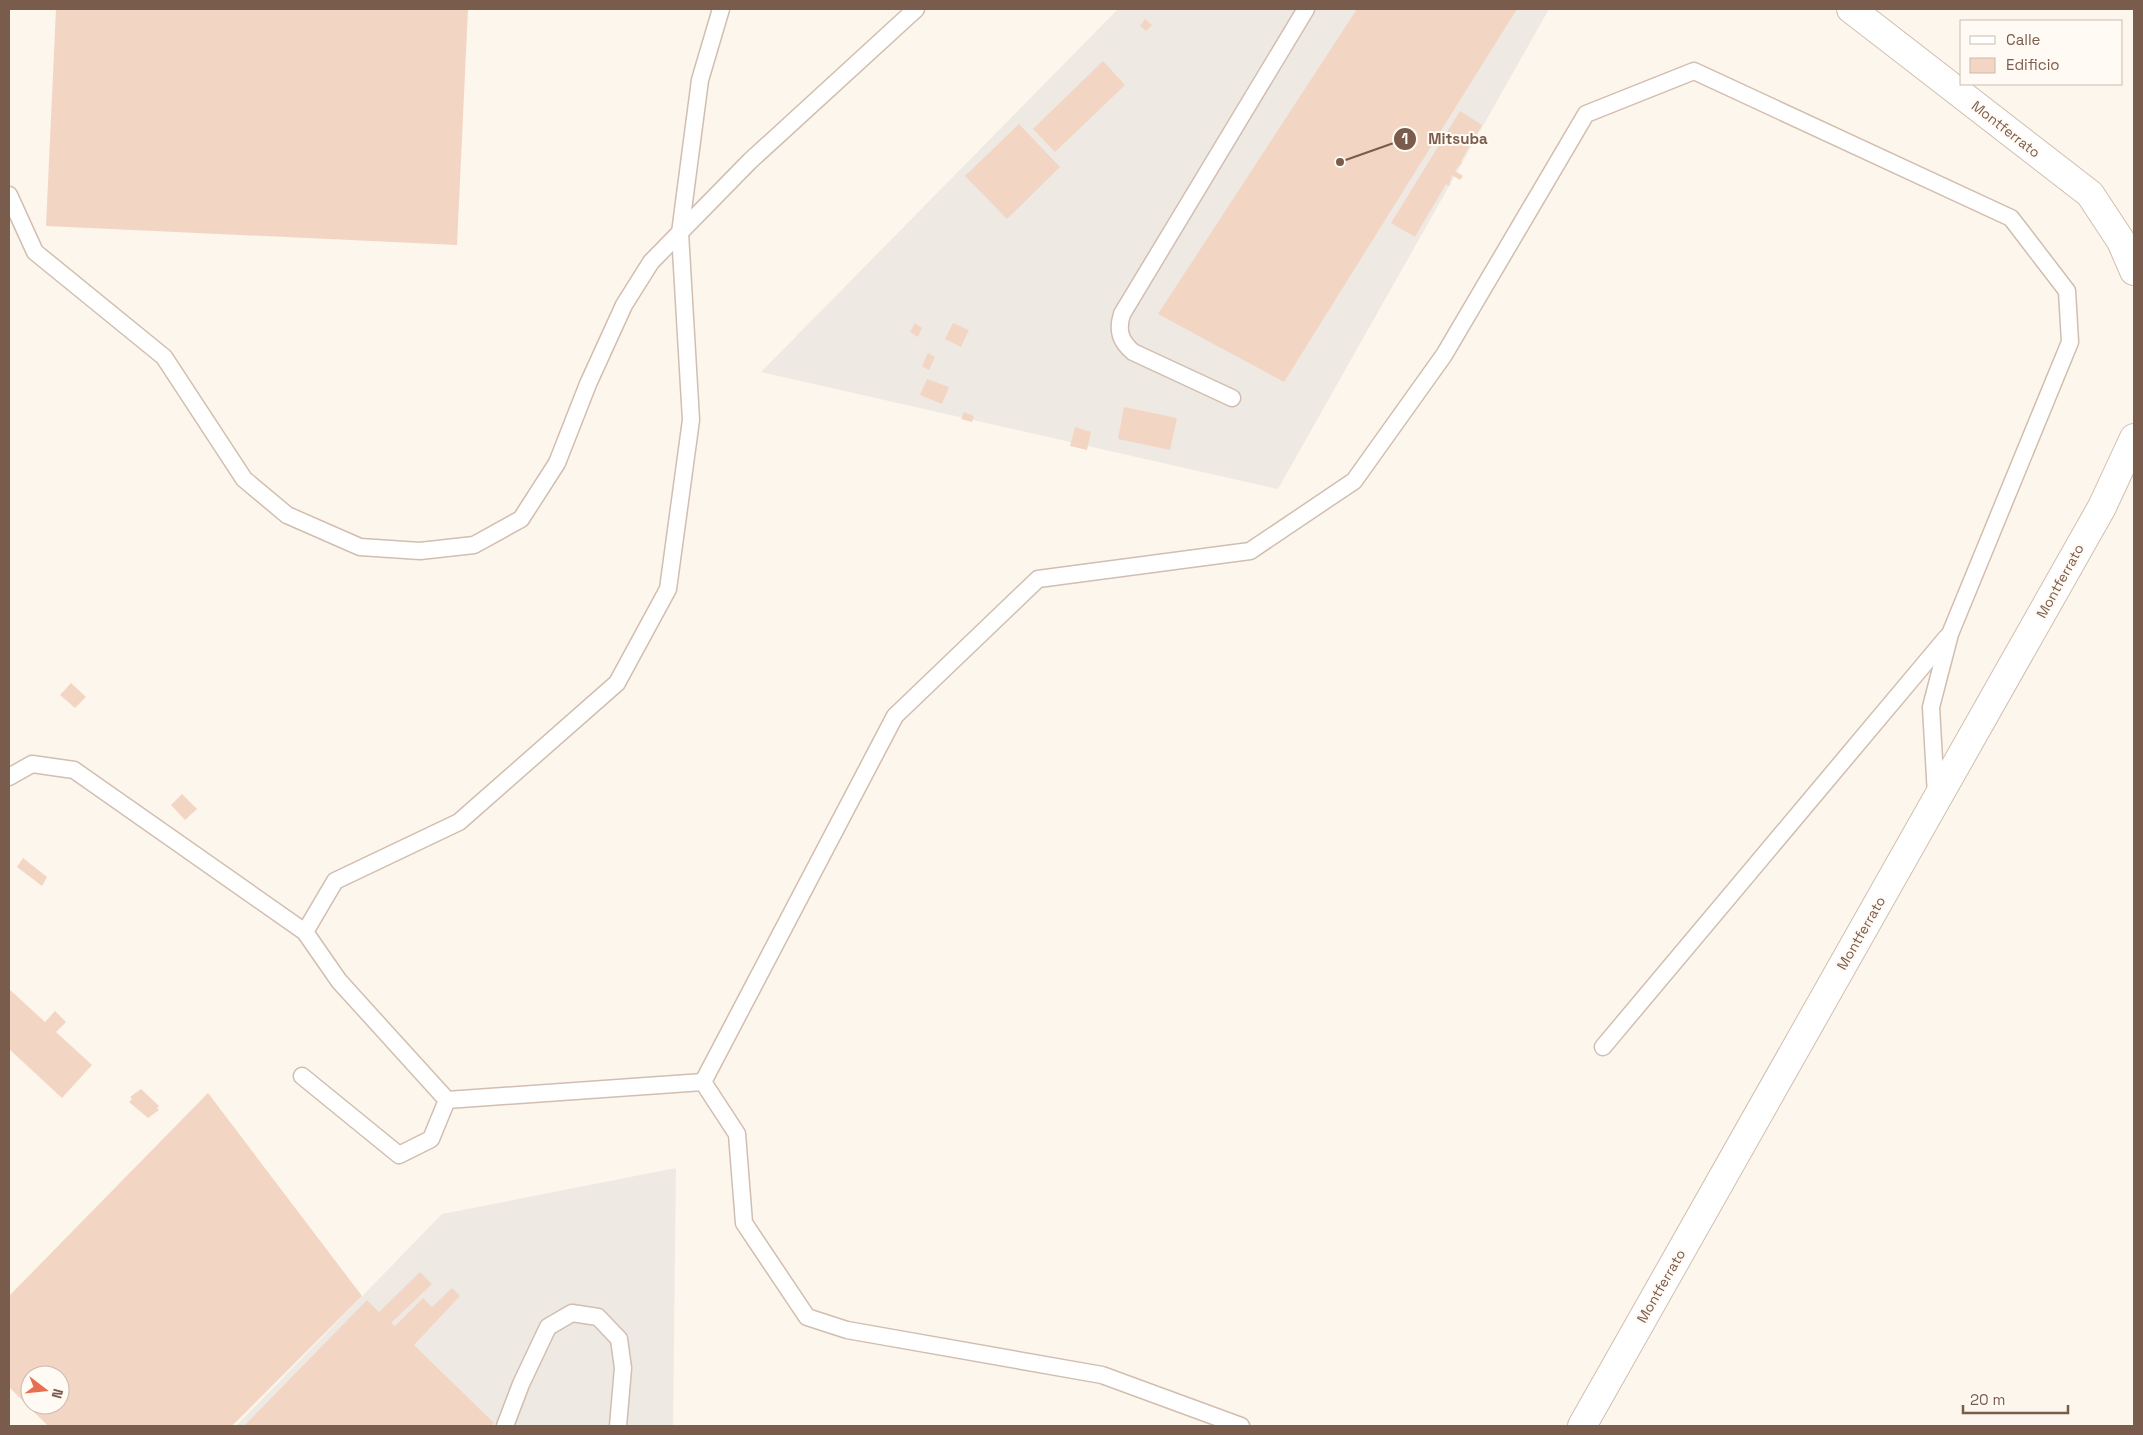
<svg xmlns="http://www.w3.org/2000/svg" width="2143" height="1435" font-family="'Space Grotesk',sans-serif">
<rect width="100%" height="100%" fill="#fdf6ec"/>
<g fill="#efe9e4">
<path d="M 1118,9 L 1549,9 L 1278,489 L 761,372 Z"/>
<path d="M 676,1168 L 673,1426 L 236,1426 L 442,1214 Z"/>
</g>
<g fill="#f3d5c3" fill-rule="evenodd">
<path d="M 56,9 L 468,9 L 457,245 L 46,226 Z"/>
<path d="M 1357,9 L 1517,9 L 1284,382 L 1158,314 Z"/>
<path d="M 1145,19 L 1152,25 L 1146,31 L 1140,26 Z"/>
<path d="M 1103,61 L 1125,85 L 1055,152 L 1033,129 Z"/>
<path d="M 1460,111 L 1482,125 L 1461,161 L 1462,162 L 1455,171 L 1463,176 L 1460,180 L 1452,175 L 1449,186 L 1446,184 L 1415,237 L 1391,223 Z"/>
<path d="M 1019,124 L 1060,167 L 1007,219 L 965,176 Z"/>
<path d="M 915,323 L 922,328 L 918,337 L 910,332 Z"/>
<path d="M 953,323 L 969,330 L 961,347 L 945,339 Z"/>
<path d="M 928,353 L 935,357 L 929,370 L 922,366 Z"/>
<path d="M 927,379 L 949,387 L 942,404 L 920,395 Z"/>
<path d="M 1124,407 L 1177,418 L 1170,450 L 1118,439 Z"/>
<path d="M 964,412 L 974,416 L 972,422 L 961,419 Z"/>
<path d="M 1075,427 L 1091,432 L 1087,450 L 1070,446 Z"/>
<path d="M 71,683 L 86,697 L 75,708 L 60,695 Z"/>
<path d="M 182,794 L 197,809 L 185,820 L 171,805 Z"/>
<path d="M 23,858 L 47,877 L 42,886 L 17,867 Z"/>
<path d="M 9,989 L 45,1022 L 55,1011 L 66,1022 L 56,1032 L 92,1065 L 62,1098 L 9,1049 Z"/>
<path d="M 141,1089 L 159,1106 L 157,1108 L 159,1110 L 148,1118 L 129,1102 L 132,1099 L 130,1097 Z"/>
<path d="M 208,1093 L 362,1296 L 232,1426 L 48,1426 L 9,1387 L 9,1296 ZM 30,1375 L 60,1375 L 60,1405 L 30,1405 Z"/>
<path d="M 420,1272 L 432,1284 L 391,1323 L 395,1326 L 423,1298 L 432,1307 L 452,1288 L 460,1296 L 414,1345 L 494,1423 L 491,1426 L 244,1426 L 367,1300 L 379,1312 Z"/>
</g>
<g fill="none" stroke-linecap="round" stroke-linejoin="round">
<g stroke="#d1beb0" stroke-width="19">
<g id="service">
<path d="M 9,195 L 35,252 L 164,357 L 244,479 L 287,515 L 360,547 L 420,551 L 474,545 L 521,519 L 557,463 L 588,384 L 624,305 L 651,262 L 750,161 L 916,9"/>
<path d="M 1232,398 L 1133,352 C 1120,341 1117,330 1122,314 L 1306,9"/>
<path d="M 9,777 L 32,764 L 74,770 L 305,932"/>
<path d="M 1603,1047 L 1947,637"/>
<path d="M 302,1076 L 399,1155 L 431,1139 L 447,1100 L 339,981 L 305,932 L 335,881 L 459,822 L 617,683 L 668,589 L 691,420 L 680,233 L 700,80 L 721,9"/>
<path d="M 703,1082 L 895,716 L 1038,579 L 1250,551 L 1354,481 L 1444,355 L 1586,114 L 1694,71 L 2011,218 L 2067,291 L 2070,342 L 1950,634 L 1931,707 L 1936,795"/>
<path d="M 447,1100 L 703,1082 L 737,1134 L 744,1223 L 807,1317 L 847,1330 L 1102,1375 L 1241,1426"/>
<path d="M 505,1426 L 521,1384 L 548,1327 L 572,1313 L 598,1317 L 619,1339 L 623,1368 L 618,1426"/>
</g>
</g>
<g stroke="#d1beb0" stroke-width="30">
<g id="tertiary">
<path d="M 1851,9 L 2090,194 L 2121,241 L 2134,271"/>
<path d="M 1582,1426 L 2102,507 L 2134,438"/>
</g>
</g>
<use href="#service" stroke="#fff" stroke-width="16"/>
<use href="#tertiary" stroke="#fff" stroke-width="28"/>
</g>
<g text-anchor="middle" stroke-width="4" stroke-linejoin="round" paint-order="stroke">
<g font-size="14" fill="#7a5c4d" stroke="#fffaf3">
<text transform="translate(2006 129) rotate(38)" y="5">Montferrato</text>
<text transform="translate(2060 581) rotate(-61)" y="5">Montferrato</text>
<text transform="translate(1861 933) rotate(-60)" y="5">Montferrato</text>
<text transform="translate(1661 1286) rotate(-60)" y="5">Montferrato</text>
</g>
</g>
<path fill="none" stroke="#7a5c4d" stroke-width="2" d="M1340 162L1405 139"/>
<g fill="#7a5c4d" stroke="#fffaf3" stroke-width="2">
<circle cx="1340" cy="162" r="5"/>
<circle cx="1405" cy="139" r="12"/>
</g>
<g font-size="15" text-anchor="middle" font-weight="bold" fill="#fff">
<text x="1405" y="144">1</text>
</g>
<g font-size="15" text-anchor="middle" font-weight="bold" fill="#7a5c4d" stroke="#fffaf3" stroke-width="4" stroke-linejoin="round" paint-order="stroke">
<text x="1458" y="144">Mitsuba</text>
</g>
<rect width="2143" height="1435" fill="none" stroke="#7a5c4d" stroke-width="20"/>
<rect x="1960" y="20" width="162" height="65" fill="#fffaf3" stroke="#cabbb1"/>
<rect x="1970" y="36" width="25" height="8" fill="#ffffff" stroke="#cabbb1"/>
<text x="2006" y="45" font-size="15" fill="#7a5c4d">Calle</text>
<rect x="1970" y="58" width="25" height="15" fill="#f3d5c3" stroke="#cabbb1"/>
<text x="2006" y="70" font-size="15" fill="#7a5c4d">Edificio</text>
<g transform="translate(45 1390) rotate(106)"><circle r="24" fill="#fffaf3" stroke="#cabbb1"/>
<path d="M0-4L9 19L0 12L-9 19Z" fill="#e76f51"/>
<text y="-8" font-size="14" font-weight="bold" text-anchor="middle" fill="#7a5c4d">N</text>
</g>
<path d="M1963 1405v8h105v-8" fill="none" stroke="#7a5c4d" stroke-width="2.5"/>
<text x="1970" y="1405" font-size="15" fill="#7a5c4d" stroke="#fffaf3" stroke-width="4" paint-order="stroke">20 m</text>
</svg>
